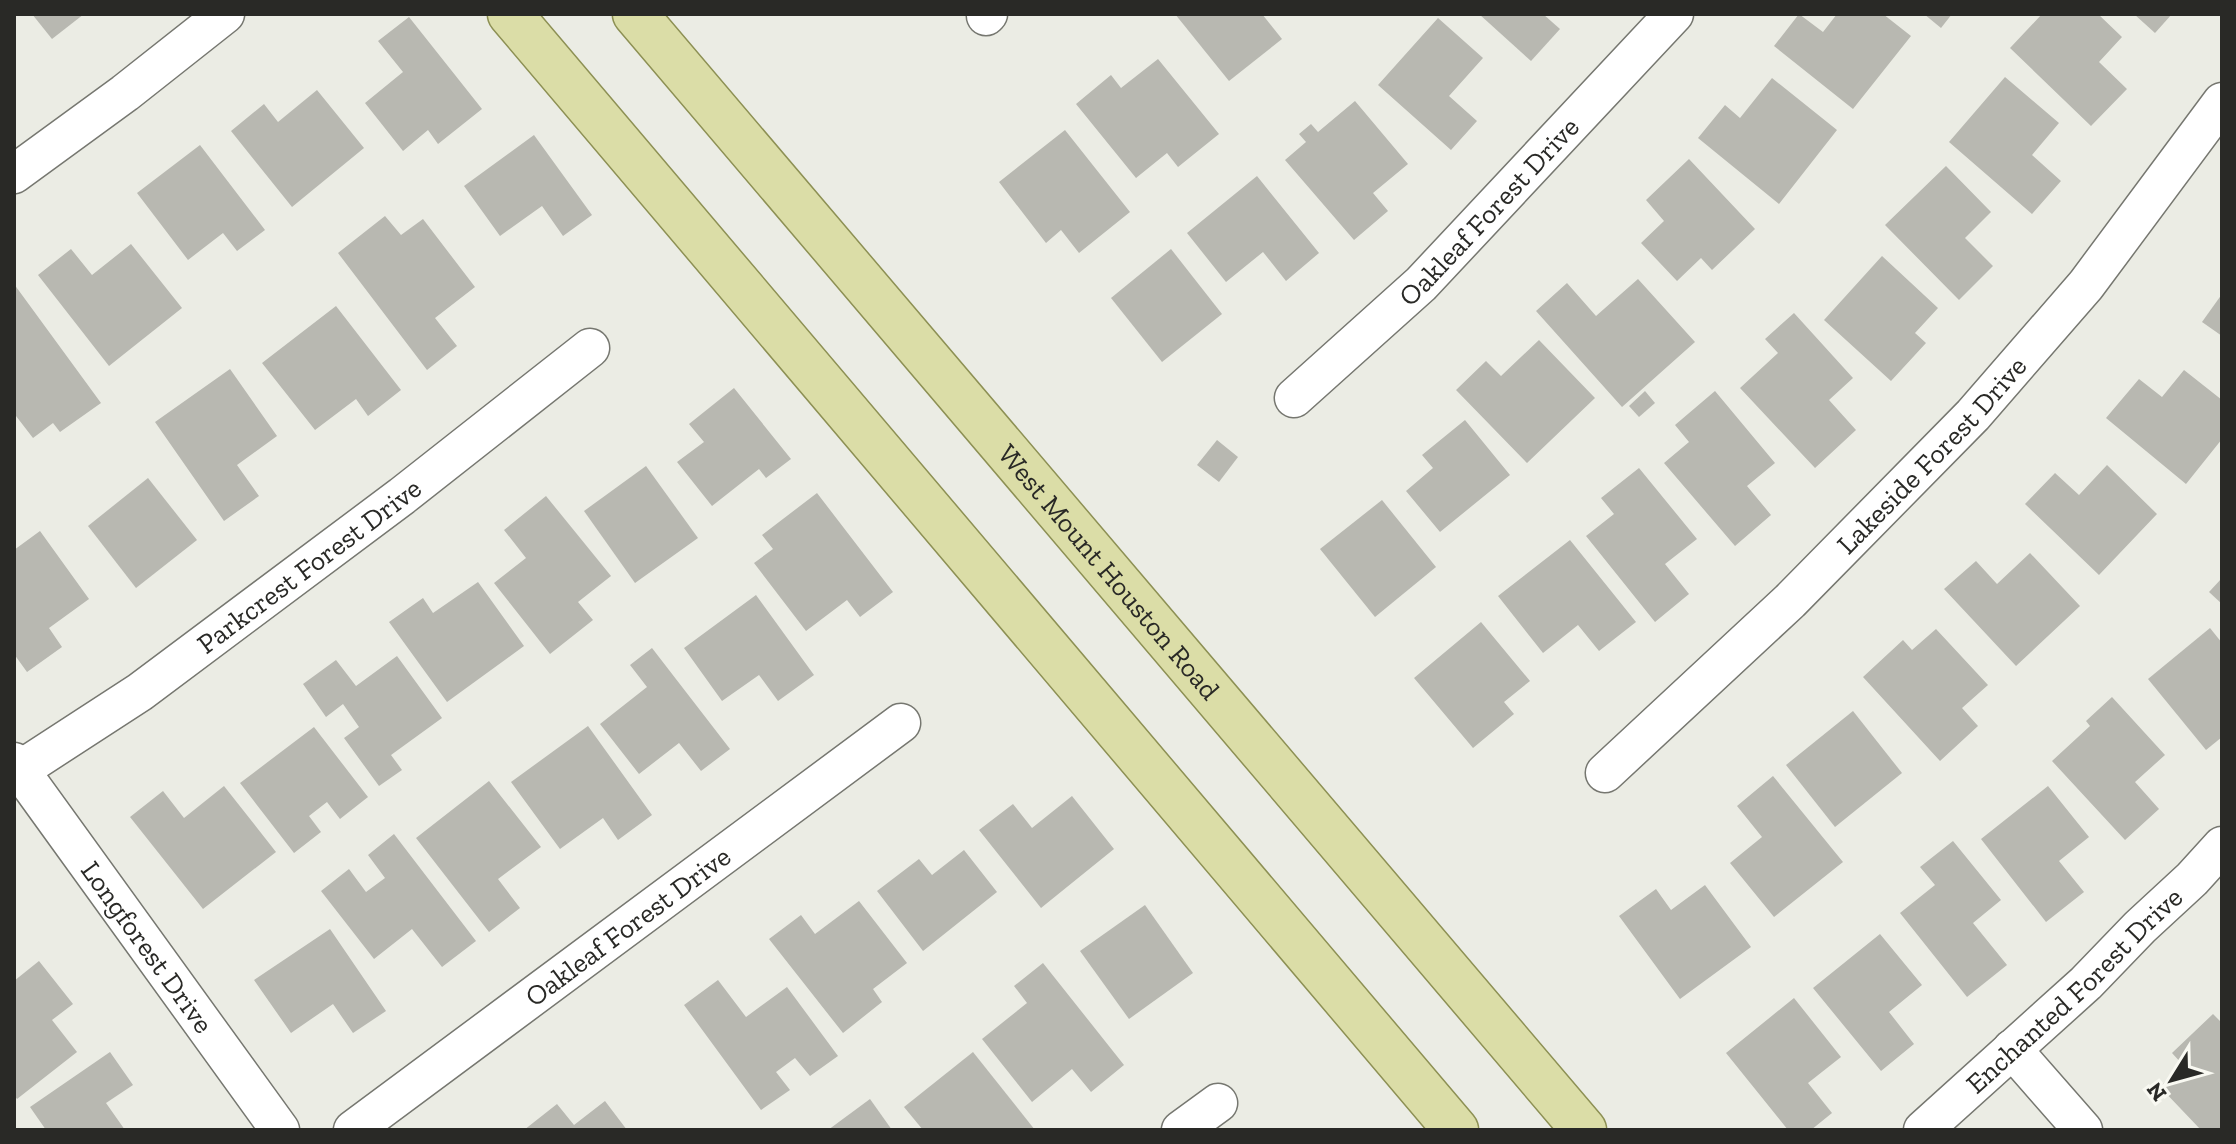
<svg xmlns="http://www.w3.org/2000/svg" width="2236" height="1144" font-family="'Zilla Slab',serif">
<rect width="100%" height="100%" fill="#ebece4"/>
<g fill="#b8b8b1">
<path d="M 32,14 L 84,14 L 52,39 Z"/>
<path d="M 1175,14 L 1262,14 L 1282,39 L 1229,81 Z"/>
<path d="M 1479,14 L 1543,14 L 1560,29 L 1531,61 Z"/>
<path d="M 1799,14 L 1823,32 L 1837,14 L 1883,14 L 1911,36 L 1853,109 L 1774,46 Z"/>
<path d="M 1924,14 L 1952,14 L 1941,28 Z"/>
<path d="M 2042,14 L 2098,14 L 2122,37 L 2099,62 L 2127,89 L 2091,126 L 2010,48 Z"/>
<path d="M 2134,14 L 2172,14 L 2155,33 Z"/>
<path d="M 409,17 L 482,109 L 438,144 L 428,130 L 403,151 L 365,103 L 403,72 L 378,41 Z"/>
<path d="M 1438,18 L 1483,58 L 1449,96 L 1477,121 L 1451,150 L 1378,85 Z"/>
<path d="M 1158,59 L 1219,134 L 1178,167 L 1167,153 L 1136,178 L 1076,104 L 1111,75 L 1121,88 Z"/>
<path d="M 2005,77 L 2059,123 L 2032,155 L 2061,181 L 2032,214 L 1949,142 Z"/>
<path d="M 1772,78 L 1837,130 L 1779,204 L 1698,138 L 1725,105 L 1740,118 Z"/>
<path d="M 317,90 L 364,148 L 292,207 L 231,131 L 264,104 L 278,122 Z"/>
<path d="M 1355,101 L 1408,164 L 1373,193 L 1388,211 L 1354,240 L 1285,160 L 1306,142 L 1299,134 L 1311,124 L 1318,132 Z"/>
<path d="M 1065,130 L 1130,212 L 1079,253 L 1061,230 L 1046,243 L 999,182 Z"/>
<path d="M 534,135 L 592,215 L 563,236 L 542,206 L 500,236 L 464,186 Z"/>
<path d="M 200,145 L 265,230 L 237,251 L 223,233 L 188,260 L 137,193 Z"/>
<path d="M 1689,159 L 1755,229 L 1712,270 L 1701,258 L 1677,281 L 1641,243 L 1664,221 L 1646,200 Z"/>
<path d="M 1946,166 L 1991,212 L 1965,238 L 1993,266 L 1959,300 L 1885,225 Z"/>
<path d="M 1257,176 L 1319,253 L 1286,281 L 1263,252 L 1226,282 L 1187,233 Z"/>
<path d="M 385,216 L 401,235 L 423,219 L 475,287 L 435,318 L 457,346 L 427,370 L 338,253 Z"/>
<path d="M 131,244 L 182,308 L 109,366 L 38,275 L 71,249 L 92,275 Z"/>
<path d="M 1171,249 L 1222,314 L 1162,362 L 1111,298 Z"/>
<path d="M 1882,256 L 1938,308 L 1915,333 L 1926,343 L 1891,381 L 1824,320 Z"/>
<path d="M 1638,279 L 1695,342 L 1622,407 L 1536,311 L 1567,283 L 1596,316 Z"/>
<path d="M 14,284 L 101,403 L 60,432 L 53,423 L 33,438 L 16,416 L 14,418 Z"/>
<path d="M 2222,294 L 2222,336 L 2202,322 Z"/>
<path d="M 336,306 L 401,390 L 368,416 L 356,399 L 315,430 L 262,363 Z"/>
<path d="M 1794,313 L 1853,378 L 1829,400 L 1856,430 L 1815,468 L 1740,388 L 1778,353 L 1765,339 Z"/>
<path d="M 1539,340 L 1595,398 L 1527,463 L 1456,390 L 1486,361 L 1501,376 Z"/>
<path d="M 230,369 L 277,436 L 237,465 L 259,496 L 224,521 L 155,422 Z"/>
<path d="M 2184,370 L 2222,400 L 2222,439 L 2186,484 L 2106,418 L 2139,379 L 2162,397 Z"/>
<path d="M 734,388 L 791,459 L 766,478 L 759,469 L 712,506 L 677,462 L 704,442 L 689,424 Z"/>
<path d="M 1645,391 L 1655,403 L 1639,417 L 1629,406 Z"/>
<path d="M 1715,391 L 1775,463 L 1747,486 L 1771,515 L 1735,546 L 1664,463 L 1689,442 L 1675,425 Z"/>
<path d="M 1465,420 L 1510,475 L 1440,532 L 1406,491 L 1433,468 L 1422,455 Z"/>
<path d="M 1217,440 L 1238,457 L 1219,482 L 1197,465 Z"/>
<path d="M 2107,465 L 2157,514 L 2099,575 L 2025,504 L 2055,473 L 2079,495 Z"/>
<path d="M 646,466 L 698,538 L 635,583 L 584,511 Z"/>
<path d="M 1639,468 L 1697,539 L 1665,564 L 1689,594 L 1655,622 L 1586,536 L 1614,514 L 1601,498 Z"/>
<path d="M 148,478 L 197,540 L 136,588 L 88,526 Z"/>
<path d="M 817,493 L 893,592 L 860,617 L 847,600 L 806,631 L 754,563 L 773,549 L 762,535 Z"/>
<path d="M 546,496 L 611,576 L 578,602 L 593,620 L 550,654 L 494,583 L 526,558 L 504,530 Z"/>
<path d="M 1382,500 L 1436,567 L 1375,617 L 1320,549 Z"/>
<path d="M 40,531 L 89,599 L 49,628 L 62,647 L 27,672 L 14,654 L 14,550 Z"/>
<path d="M 1570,540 L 1636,622 L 1599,651 L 1578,625 L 1543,653 L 1498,596 Z"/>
<path d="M 2030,553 L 2080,606 L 2016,666 L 1944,589 L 1976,561 L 1997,584 Z"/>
<path d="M 2222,578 L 2222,604 L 2209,592 Z"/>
<path d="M 478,582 L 524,646 L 447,702 L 389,622 L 423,598 L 433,613 Z"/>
<path d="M 756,595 L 814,675 L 778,701 L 759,675 L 722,701 L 684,648 Z"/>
<path d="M 1481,622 L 1530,681 L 1504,702 L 1514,714 L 1473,748 L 1414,678 Z"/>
<path d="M 2210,628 L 2222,643 L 2222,737 L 2206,750 L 2148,679 Z"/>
<path d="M 1936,629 L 1988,685 L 1962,708 L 1978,726 L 1940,761 L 1863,677 L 1903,640 L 1912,650 Z"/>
<path d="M 652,648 L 730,749 L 701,771 L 679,743 L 639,774 L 600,724 L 647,687 L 630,665 Z"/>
<path d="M 397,656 L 442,718 L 391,755 L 402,770 L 379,786 L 344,738 L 359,727 L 343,704 L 326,717 L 303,684 L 336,660 L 356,686 Z"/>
<path d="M 2112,697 L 2165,755 L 2135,782 L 2159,809 L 2125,840 L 2052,761 L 2090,726 L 2086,721 Z"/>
<path d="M 1853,711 L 1902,773 L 1835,827 L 1786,765 Z"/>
<path d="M 588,726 L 652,815 L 618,840 L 603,818 L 560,849 L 511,782 Z"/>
<path d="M 314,727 L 368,797 L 340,819 L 327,802 L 309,816 L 321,832 L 294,853 L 240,783 Z"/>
<path d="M 1773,776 L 1843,862 L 1774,917 L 1730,863 L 1762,837 L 1737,806 Z"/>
<path d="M 489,781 L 541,847 L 498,879 L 520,908 L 489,932 L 416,838 Z"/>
<path d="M 224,786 L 276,852 L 203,909 L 130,817 L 163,791 L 184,818 Z"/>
<path d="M 2048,786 L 2089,837 L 2059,861 L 2084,892 L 2046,922 L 1981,839 Z"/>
<path d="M 1072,796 L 1114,849 L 1041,908 L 979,830 L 1013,804 L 1032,828 Z"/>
<path d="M 394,834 L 476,941 L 442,967 L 412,929 L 374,959 L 321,891 L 349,869 L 366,892 L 385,878 L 368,855 Z"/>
<path d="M 1953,841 L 2001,900 L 1973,923 L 2007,965 L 1967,997 L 1900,913 L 1935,885 L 1920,867 Z"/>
<path d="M 964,850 L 997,892 L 923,951 L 877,891 L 919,859 L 932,875 Z"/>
<path d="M 1705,885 L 1751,947 L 1680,999 L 1619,916 L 1656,889 L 1671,910 Z"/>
<path d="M 859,901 L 907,963 L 873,989 L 882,1002 L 843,1033 L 769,939 L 801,915 L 815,934 Z"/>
<path d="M 1145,905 L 1193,973 L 1129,1019 L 1080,951 Z"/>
<path d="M 330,929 L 386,1011 L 353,1033 L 333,1004 L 291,1033 L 254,980 Z"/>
<path d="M 1880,934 L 1922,985 L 1889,1012 L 1914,1044 L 1881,1071 L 1813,988 Z"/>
<path d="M 39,961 L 73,1004 L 52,1020 L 77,1052 L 17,1099 L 14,1095 L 14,981 Z"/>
<path d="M 1043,963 L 1124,1065 L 1091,1092 L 1072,1069 L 1032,1102 L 982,1039 L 1027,1003 L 1014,986 Z"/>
<path d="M 718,980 L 746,1017 L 787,987 L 838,1056 L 810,1076 L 795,1058 L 776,1072 L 790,1090 L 761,1110 L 684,1005 Z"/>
<path d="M 1794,998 L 1841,1057 L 1808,1083 L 1832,1113 L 1811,1130 L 1788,1130 L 1726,1053 Z"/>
<path d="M 2213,1014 L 2222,1023 L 2222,1130 L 2201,1130 L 2160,1087 L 2183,1065 L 2172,1053 Z"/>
<path d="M 110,1052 L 133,1085 L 106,1103 L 125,1130 L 46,1130 L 30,1107 Z"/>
<path d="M 973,1052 L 1035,1130 L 923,1130 L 904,1107 Z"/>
<path d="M 870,1099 L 892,1130 L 828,1130 Z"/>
<path d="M 605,1101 L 627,1130 L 524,1130 L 557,1104 L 574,1125 Z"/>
</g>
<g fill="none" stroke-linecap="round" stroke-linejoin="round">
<g stroke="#767770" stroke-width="41">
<g id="minor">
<path d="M 986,16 L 988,14"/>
<path d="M 14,174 L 125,93 L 225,14"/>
<path id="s1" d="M 1294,398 L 1421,284 L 1674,14"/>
<path id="s2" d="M 14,762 L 280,1130"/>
<path id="s3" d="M 20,770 L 140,692 L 402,496 L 590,348"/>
<path id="s4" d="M 1605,773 L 1790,601 L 1973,415 L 2086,285 L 2222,102"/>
<path d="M 2012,1049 L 2083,1130"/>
<path id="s5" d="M 353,1130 L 901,723"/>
<path d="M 1181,1130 L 1218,1103"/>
<path id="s6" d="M 1923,1130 L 2086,983 L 2140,927 L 2192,879 L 2222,846"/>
</g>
</g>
<g stroke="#8d9054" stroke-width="47">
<g id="major">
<path d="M 510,14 L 1456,1130"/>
<path id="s7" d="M 635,14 L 1584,1130"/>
</g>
</g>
<use href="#minor" stroke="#fff" stroke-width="38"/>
<use href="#major" stroke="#dbdda7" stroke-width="44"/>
</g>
<g text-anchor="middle" stroke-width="6" stroke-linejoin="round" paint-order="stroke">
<g font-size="28" fill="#292926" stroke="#f9f9f2">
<text dy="10" stroke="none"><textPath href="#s1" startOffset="270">Oakleaf Forest Drive</textPath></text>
<text dy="10" stroke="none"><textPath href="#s4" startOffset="456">Lakeside Forest Drive</textPath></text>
<text dy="10" stroke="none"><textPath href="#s3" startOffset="354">Parkcrest Forest Drive</textPath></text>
<text dy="10" stroke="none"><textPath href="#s7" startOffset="732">West Mount Houston Road</textPath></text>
<text dy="10" stroke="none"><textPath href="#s5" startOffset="342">Oakleaf Forest Drive</textPath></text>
<text dy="10" stroke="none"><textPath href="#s2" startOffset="228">Longforest Drive</textPath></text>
<text dy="10" stroke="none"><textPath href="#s6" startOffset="206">Enchanted Forest Drive</textPath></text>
</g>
</g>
<rect width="2236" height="1144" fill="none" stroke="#292926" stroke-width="32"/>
<g transform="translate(2172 1080) rotate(233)" stroke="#f9f9f2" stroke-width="6" paint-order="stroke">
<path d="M0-6L14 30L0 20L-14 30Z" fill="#292926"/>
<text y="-12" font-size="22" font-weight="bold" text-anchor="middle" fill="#292926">N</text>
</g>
</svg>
